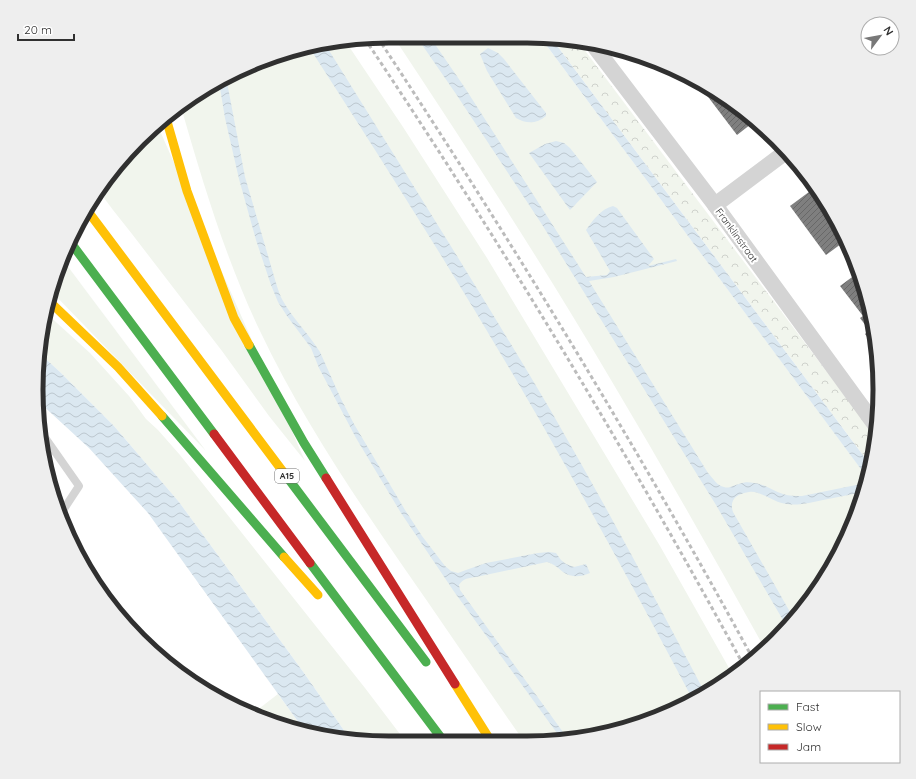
<svg xmlns="http://www.w3.org/2000/svg" width="916" height="779" font-family="Quicksand,sans-serif">
<defs>
<pattern id="forest-crowns" width="20" height="18" patternUnits="userSpaceOnUse"><rect width="20" height="18" fill="#f1f5ed"/><path d="M2 6a3 3 0 1 1 6 0M12 15a3 3 0 1 1 6 0" fill="none" stroke="#cfd2cc"/></pattern>
<pattern id="water-waves" width="16" height="10" patternUnits="userSpaceOnUse"><rect width="16" height="10" fill="#dbe8f1"/><path d="M0 5q4-4 8 0t8 0" fill="none" stroke="#bcc7cf"/></pattern>
<pattern id="building-hatch" width="6" height="6" patternUnits="userSpaceOnUse"><rect width="6" height="6" fill="#7f7f7f"/><path d="M-1 1l2-2M0 6l6-6M5 7l2-2" fill="none" stroke="#686868"/></pattern>
</defs>
<rect width="100%" height="100%" fill="#fff"/>
<g fill="#f1f5ed">
<path d="M 393,36 L 541,38 L 867,477 L 853,525 L 820,586 L 776,640 L 765,649 C 715,559 664,469 611,380 C 542,263 468,149 393,36 Z"/>
<path d="M 346,42 L 403,127 L 487,258 L 660,546 L 733,675 L 723,684 L 662,716 L 595,736 L 525,743 C 483,683 442,622 400,562 C 349,488 299,413 260,331 C 226,260 203,183 181,107 L 233,73 L 298,48 Z"/>
<path d="M 157,124 L 305,461 L 269,416 L 222,351 L 132,234 L 113,210 L 98,190 Z"/>
<path d="M 63,260 L 206,451 L 51,291 L 55,276 Z"/>
<path d="M 46,313 L 90,353 L 129,396 L 146,419 L 158,430 L 180,455 L 365,688 L 406,742 L 366,742 L 350,739 L 304,673 L 179,502 L 114,426 L 59,371 L 39,353 L 39,344 Z"/>
<path d="M 278,694 L 304,730 L 276,724 L 252,714 Z"/>
</g>
<path fill="url(#forest-crowns)" d="M 552,39 L 572,39 L 577,40 L 875,436 L 873,459 L 871,466 Z"/>
<g fill="url(#water-waves)">
<path d="M 416,36 L 430,37 L 465,88 L 586,277 L 607,275 L 610,271 L 586,230 C 593,220 601,209 613,206 L 617,208 L 654,259 L 648,266 L 676,259 L 677,261 L 614,277 L 589,281 L 708,473 C 713,478 717,486 724,487 C 730,489 733,485 739,484 C 744,482 749,482 754,483 C 765,484 773,491 783,494 C 789,496 796,496 802,496 L 861,484 C 865,483 867,481 866,476 L 541,38 L 552,39 L 871,466 L 863,492 C 850,495 837,497 823,500 C 812,502 799,506 787,504 C 774,503 760,490 749,492 C 736,494 729,500 733,512 L 794,619 L 787,627 L 716,505 L 541,223 L 456,94 Z"/>
<path d="M 325,44 C 401,166 478,288 551,411 C 605,504 655,598 705,693 L 693,700 C 643,605 592,512 539,419 C 466,293 388,169 309,47 Z"/>
<path d="M 488,48 L 498,53 L 504,59 L 546,113 L 546,116 C 537,124 526,124 516,118 L 487,71 L 480,54 Z"/>
<path d="M 226,77 L 245,177 L 276,283 C 278,289 280,296 283,301 C 293,319 309,334 320,352 L 341,399 L 354,424 L 405,510 L 422,536 L 445,566 L 451,571 L 458,573 L 466,570 L 486,563 L 538,553 L 549,552 L 556,553 L 561,560 L 566,564 L 574,567 L 586,564 L 590,573 C 581,577 572,578 563,572 C 557,567 554,564 547,562 L 476,577 C 469,578 463,578 459,585 L 460,590 L 568,739 L 562,740 L 455,593 L 401,513 L 356,438 L 319,368 L 311,348 L 287,316 L 278,302 L 271,285 L 256,240 L 239,179 L 225,118 L 219,82 Z"/>
<path d="M 556,141 L 564,143 L 570,148 L 597,182 L 570,210 L 529,153 L 545,144 Z"/>
<path d="M 39,353 L 59,371 L 114,426 L 179,502 L 304,673 L 350,739 L 304,730 L 148,513 L 89,448 L 39,402 Z"/>
</g>
<g fill="url(#building-hatch)">
<path d="M 676,70 L 683,72 L 694,79 L 686,84 Z"/>
<path d="M 696,81 L 742,109 L 755,121 L 737,135 Z"/>
<path d="M 813,189 L 845,241 L 826,255 L 790,206 Z"/>
<path d="M 859,272 L 873,321 L 875,337 L 873,334 L 868,338 L 865,334 L 869,330 L 860,318 L 863,316 L 840,286 Z"/>
</g>
<g fill="none" stroke-linecap="round" stroke-linejoin="round">
<path stroke="#d4d4d4" stroke-width="8" d="M 39,429 L 79,486 L 60,515"/>
<g stroke="#d4d4d4" stroke-width="16">
<path d="M 594,46 L 715,205 L 876,426"/>
<path d="M 715,205 L 787,151"/>
</g>
<g stroke="#4caf50" stroke-width="9">
<path d="M 71,243 L 214,434"/>
<path d="M 249,345 L 304,443 L 326,478"/>
<path d="M 162,416 L 284,557"/>
<path d="M 284,473 L 426,662"/>
<path d="M 310,563 L 445,743"/>
</g>
<g stroke="#ffc107" stroke-width="9">
<path d="M 166,118 L 187,191 L 234,318 L 249,345"/>
<path d="M 87,210 L 284,473"/>
<path d="M 49,301 L 118,367 L 162,416"/>
<path d="M 284,557 L 318,595"/>
<path d="M 455,684 L 492,743"/>
</g>
<g stroke="#c62828" stroke-width="9">
<path d="M 214,434 L 310,563"/>
<path d="M 326,478 L 455,684"/>
</g>
<g stroke="#bcbcbc" stroke-width="3" stroke-dasharray="4 3" stroke-linecap="butt">
<path d="M 378,38 C 511,240 637,446 753,659"/>
<path d="M 365,39 C 501,242 627,452 744,666"/>
</g>
</g>
<g text-anchor="middle" stroke-width="4" stroke-linejoin="round" paint-order="stroke">
<rect fill="#fff" stroke="#6e6e6e" stroke-width="1" x="275" y="469" width="24" height="14" rx="3"/>
<g font-size="9" font-weight="bold" fill="#303030">
<text x="287" y="479">A15</text>
</g>
<g font-size="10" fill="#303030" stroke="#fff">
<text transform="translate(737 235) rotate(54)" y="4">Franklinstraat</text>
</g>
</g>
<path d="M0 0H916V779H0ZM389 43H527A346 346 0 0 1 873 389V390A346 346 0 0 1 527 736H389A346 346 0 0 1 43 390V389A346 346 0 0 1 389 43Z" fill="#eee" fill-rule="evenodd"/>
<path fill="none" stroke="#303030" stroke-width="5" d="M389 43H527A346 346 0 0 1 873 389V390A346 346 0 0 1 527 736H389A346 346 0 0 1 43 390V389A346 346 0 0 1 389 43Z"/>
<rect x="760" y="691" width="140" height="72" fill="#ffffff" stroke="#acacac"/>
<rect x="768" y="704" width="20" height="6" fill="#4caf50" stroke="#acacac"/>
<text x="796" y="711" font-size="12" fill="#303030">Fast</text>
<rect x="768" y="724" width="20" height="6" fill="#ffc107" stroke="#acacac"/>
<text x="796" y="731" font-size="12" fill="#303030">Slow</text>
<rect x="768" y="744" width="20" height="6" fill="#c62828" stroke="#acacac"/>
<text x="796" y="751" font-size="12" fill="#303030">Jam</text>
<g transform="translate(880 36) rotate(58)"><circle r="19" fill="#ffffff" stroke="#acacac"/>
<path d="M0-3L7 15L0 10L-7 15Z" fill="#787878"/>
<text y="-6" font-size="11" font-weight="bold" text-anchor="middle" fill="#303030">N</text>
</g>
<path d="M18 34v6h56v-6" fill="none" stroke="#303030" stroke-width="2"/>
<text x="24" y="34" font-size="12" fill="#303030" stroke="#ffffff" stroke-width="3" paint-order="stroke">20 m</text>
</svg>
